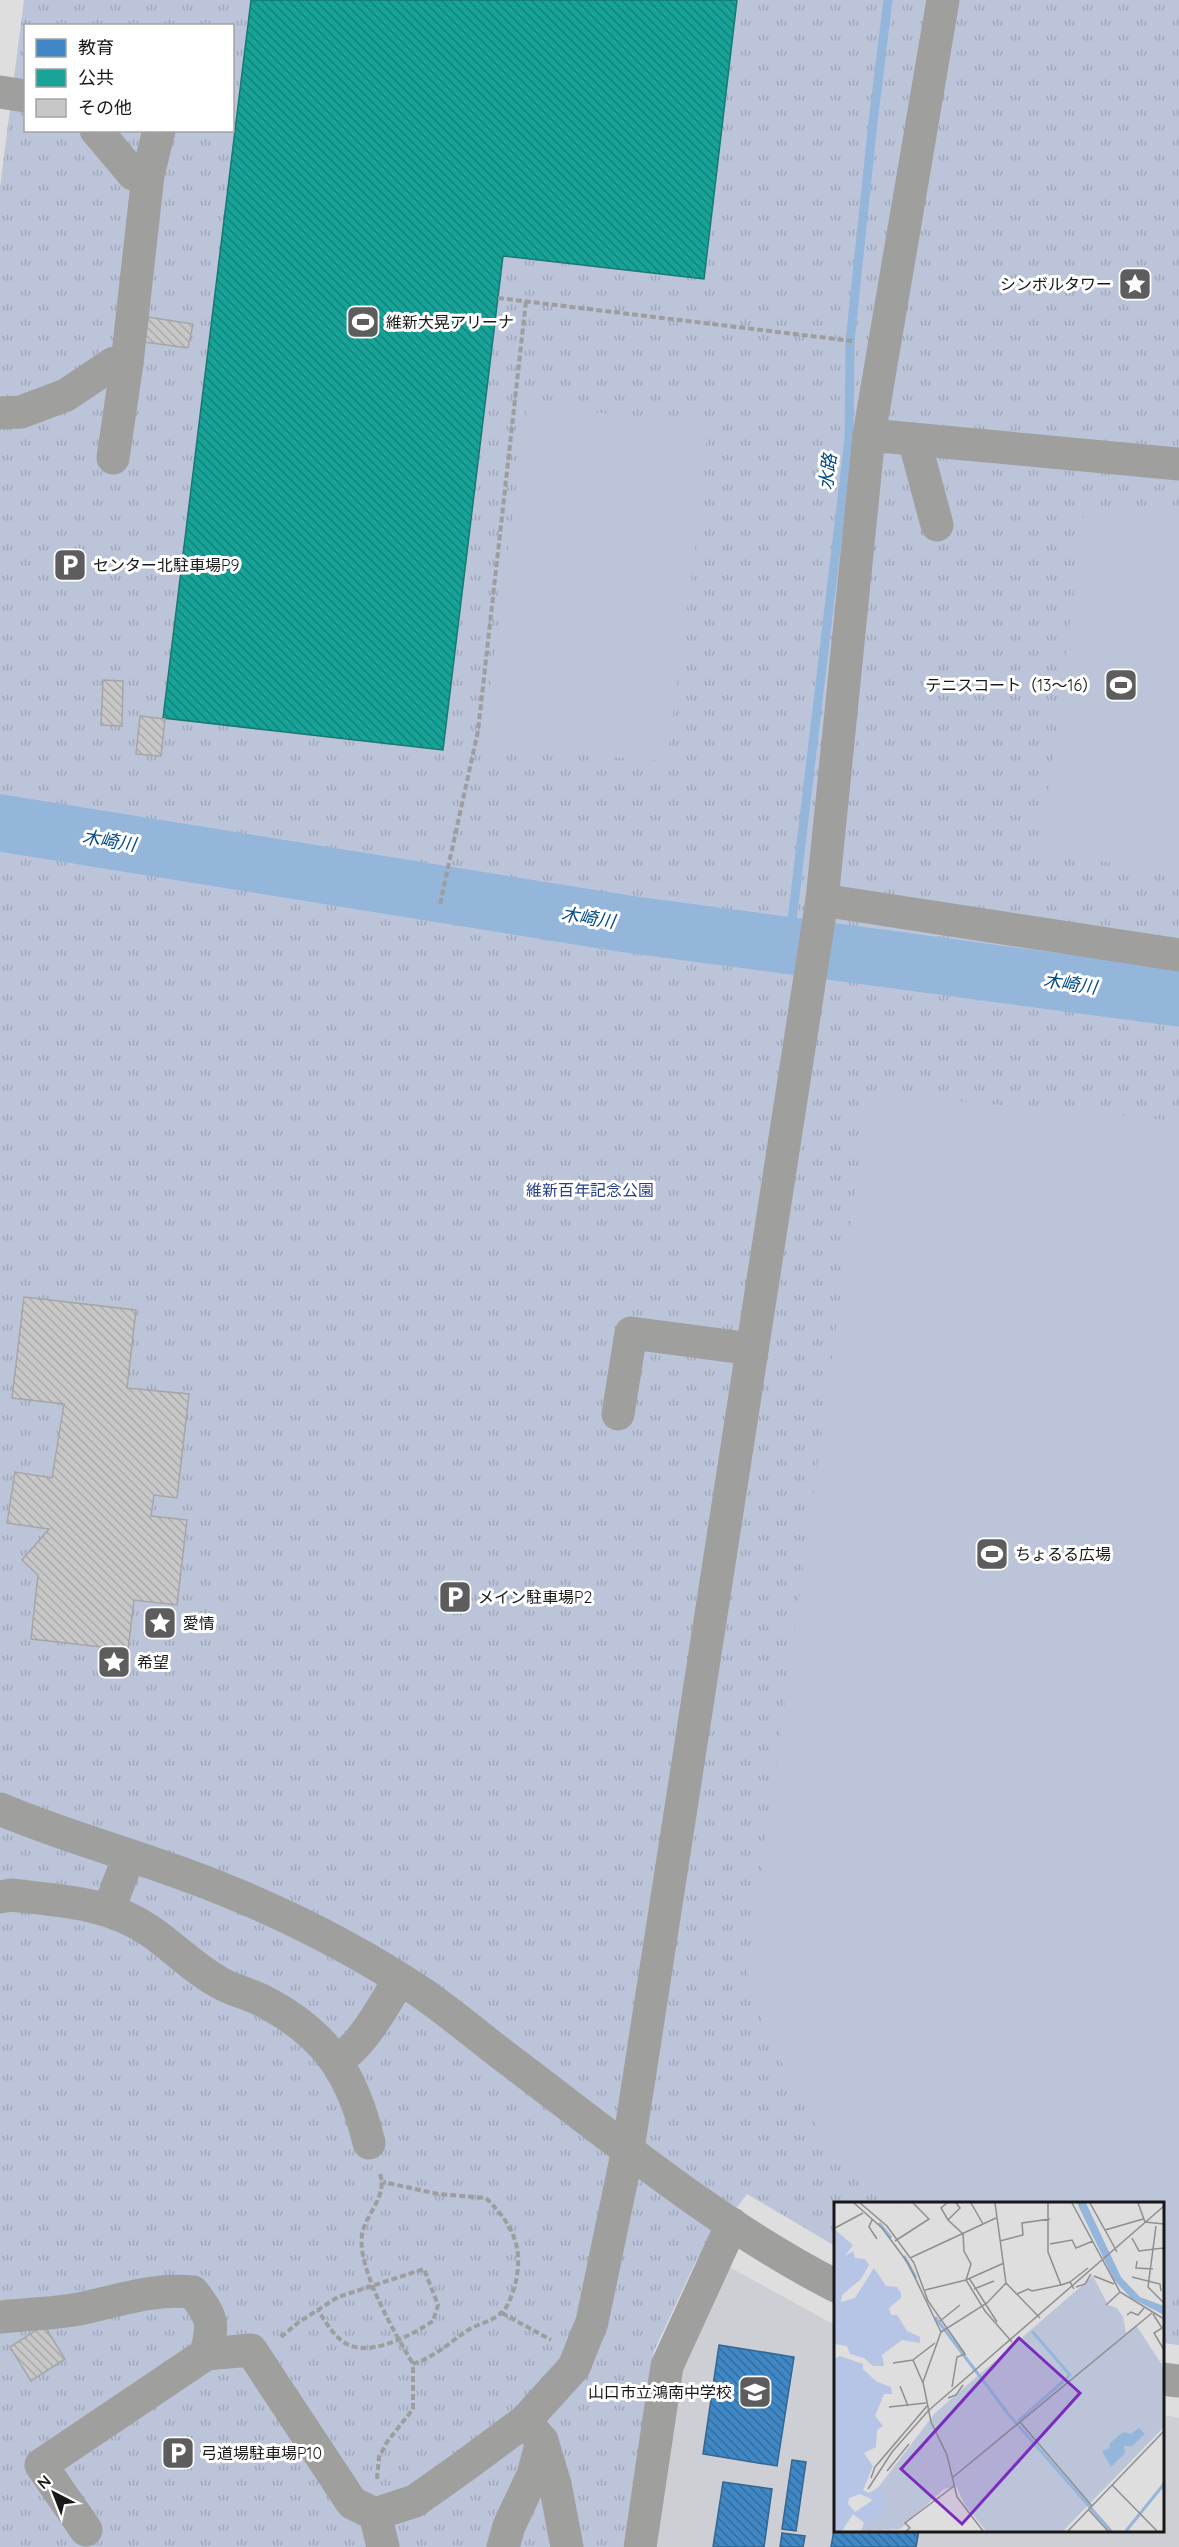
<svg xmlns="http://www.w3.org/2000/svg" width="1179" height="2547" font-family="Quicksand,'Noto Sans JP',sans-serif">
<defs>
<pattern id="grass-tufts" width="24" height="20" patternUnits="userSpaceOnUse" patternTransform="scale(1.5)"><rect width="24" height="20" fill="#bbc4d9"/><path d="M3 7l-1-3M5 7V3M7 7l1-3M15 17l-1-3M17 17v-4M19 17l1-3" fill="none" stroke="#a0a8ba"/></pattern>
<pattern id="schools-back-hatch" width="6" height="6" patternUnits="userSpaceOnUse" patternTransform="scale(1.5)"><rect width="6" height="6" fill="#3f88c5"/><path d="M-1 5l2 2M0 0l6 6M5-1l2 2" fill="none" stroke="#346e9f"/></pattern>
<pattern id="public-back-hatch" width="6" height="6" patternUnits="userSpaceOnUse" patternTransform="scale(1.5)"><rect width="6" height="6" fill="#17a398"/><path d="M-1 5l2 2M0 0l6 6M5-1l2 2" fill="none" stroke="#14847b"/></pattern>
<pattern id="building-back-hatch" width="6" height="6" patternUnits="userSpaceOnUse" patternTransform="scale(1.5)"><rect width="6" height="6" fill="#c7c7c8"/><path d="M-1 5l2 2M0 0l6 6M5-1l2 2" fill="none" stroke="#aaaaab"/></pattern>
</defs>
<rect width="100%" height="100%" fill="#dededf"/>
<path fill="#cdcfd5" d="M 720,2262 L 835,2325 L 836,2530 L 1162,2530 L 1163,2415 L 1179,2418 L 1179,2547 L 653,2547 L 679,2368 Z"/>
<path fill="url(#grass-tufts)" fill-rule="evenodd" d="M 24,0 L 1179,0 L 1179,2345 L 1163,2343 L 1162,2204 L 836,2204 L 835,2246 L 747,2194 L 696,2261 L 654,2351 L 623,2547 L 0,2547 L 0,187 ZM 26,26 L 232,26 L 232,130 L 26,130 Z"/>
<g fill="#bbc4d9">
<path d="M 527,406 L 708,423 L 700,512 L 667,761 L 482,748 Z"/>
<path d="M 1085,504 L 1179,516 L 1179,871 L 1040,854 Z"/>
<path d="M 868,1093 L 1179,1121 L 1179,2280 L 1170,2289 L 1163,2287 L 1162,2204 L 904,2203 L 859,2176 L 821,2135 L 782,2063 L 746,1987 Z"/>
</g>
<g fill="url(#schools-back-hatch)" stroke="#336691" stroke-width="1.5">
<path d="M 719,2345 L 794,2357 L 777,2466 L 703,2454 Z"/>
<path d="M 792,2460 L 806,2462 L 796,2531 L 782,2529 Z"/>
<path d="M 723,2482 L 772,2489 L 764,2547 L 713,2547 Z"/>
<path d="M 836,2518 L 836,2530 L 919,2530 L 916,2547 L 831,2547 Z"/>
<path d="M 782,2533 L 805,2536 L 803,2547 L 780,2547 Z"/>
</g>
<path fill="url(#public-back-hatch)" stroke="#177972" stroke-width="1.5" d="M 251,0 L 737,0 L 704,279 L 503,256 L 443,750 L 163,718 Z"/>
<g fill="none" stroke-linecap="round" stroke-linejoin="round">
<path stroke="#95b6db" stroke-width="9" d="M 789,946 L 849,439 L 850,341 L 873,122 L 888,0"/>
<path stroke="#95b6db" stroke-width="57" d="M 0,823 L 627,924 L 1179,998"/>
</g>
<g fill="url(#building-back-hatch)" stroke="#a6a6a7" stroke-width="1.5">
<path d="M 148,317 L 193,324 L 188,348 L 145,342 Z"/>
<path d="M 103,680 L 123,681 L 122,726 L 101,725 Z"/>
<path d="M 140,716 L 165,719 L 161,756 L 136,754 Z"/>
<path d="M 24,1297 L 136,1310 L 127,1388 L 189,1394 L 177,1498 L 154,1495 L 151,1516 L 187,1520 L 177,1605 L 134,1600 L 128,1650 L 31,1639 L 38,1575 L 22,1560 L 49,1529 L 7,1523 L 15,1472 L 52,1478 L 64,1404 L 12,1398 Z"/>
<path d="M 44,2325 L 65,2359 L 31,2381 L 10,2347 Z"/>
</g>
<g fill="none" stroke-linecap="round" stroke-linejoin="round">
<g stroke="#9d9e9e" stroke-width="4" stroke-dasharray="6 3" stroke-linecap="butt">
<path d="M 498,298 L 852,341"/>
<path d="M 440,904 L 478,731 L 526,301"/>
<path d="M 380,2174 C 387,2195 369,2211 363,2230 C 353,2263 396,2335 413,2364"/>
<path d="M 502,2313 L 551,2340"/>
<path d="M 281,2337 L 299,2322 L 338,2297 L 424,2269 L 438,2305 L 433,2321 C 412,2335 365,2361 341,2340 C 331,2332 325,2321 318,2310"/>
<path d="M 377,2479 L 379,2457 L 387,2442 L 413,2409 L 413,2364 C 435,2357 450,2342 468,2330 C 478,2324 493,2321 501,2313 C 508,2308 511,2296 514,2289 C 525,2249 514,2226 486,2198 L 438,2194 L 383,2182"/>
</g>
<g stroke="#9f9f9e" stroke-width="33">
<path d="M 0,92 L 26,96"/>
<path d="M 96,130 L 133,174 L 148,175"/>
<path d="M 0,413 L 21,412 L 66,395 L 114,363 L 127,363"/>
<path d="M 869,435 L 1179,464"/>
<path d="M 914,439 L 937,525"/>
<path d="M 113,458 L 127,363 L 148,175 L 159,130"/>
<path d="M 822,900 L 1179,955"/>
<path d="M 618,1414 L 631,1333 L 752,1349"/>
<path d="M 0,1809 C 73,1840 151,1859 225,1890 C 292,1917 358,1951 419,1991 C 447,2010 473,2032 500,2053 C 607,2133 716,2225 836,2286"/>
<path d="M 0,1897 L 11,1895 C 60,1901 108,1902 150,1931 C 175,1948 196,1971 224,1985 C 236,1991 249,1994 261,2000 C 326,2033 353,2074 369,2143"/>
<path d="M 109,1909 L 129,1856"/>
<path d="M 336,2060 C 359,2051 387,2001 399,1979"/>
<path d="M 0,2317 C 26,2314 53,2314 79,2309 C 118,2301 153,2288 193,2292 C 213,2319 214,2322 206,2354"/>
<path d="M 1162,2379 L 1179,2381"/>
<path d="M 542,2441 L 555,2484 L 567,2547"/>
<path d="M 375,2514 L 383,2547"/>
<path d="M 86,2530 L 41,2465 L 206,2354 L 251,2350 L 352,2503 L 375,2514 L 415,2501 L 463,2467 L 525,2421 L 574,2367 L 592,2322 L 628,2149 L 822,900 L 869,435 L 943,0"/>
<path d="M 503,2547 L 509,2526 L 533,2475 L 542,2441 L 525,2421"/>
<path d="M 640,2547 L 667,2366 L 732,2224"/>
</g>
</g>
<defs>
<g id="sight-square" transform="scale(1.725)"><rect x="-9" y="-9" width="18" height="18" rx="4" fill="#5d5d5e" stroke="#fff"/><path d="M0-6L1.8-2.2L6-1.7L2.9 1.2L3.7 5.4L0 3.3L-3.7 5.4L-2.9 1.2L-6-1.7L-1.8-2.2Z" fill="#fff"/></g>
<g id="stadium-square" transform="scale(1.725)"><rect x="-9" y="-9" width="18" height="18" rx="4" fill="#5d5d5e" stroke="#fff"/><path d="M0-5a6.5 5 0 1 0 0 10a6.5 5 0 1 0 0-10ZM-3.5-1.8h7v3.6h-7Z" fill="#fff"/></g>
<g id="parking-square" transform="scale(1.725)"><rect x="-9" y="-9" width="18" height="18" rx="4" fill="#5d5d5e" stroke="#fff"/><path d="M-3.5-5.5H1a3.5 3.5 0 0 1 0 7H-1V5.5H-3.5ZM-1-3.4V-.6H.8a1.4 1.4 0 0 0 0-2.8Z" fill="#fff"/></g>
<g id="school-square" transform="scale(1.725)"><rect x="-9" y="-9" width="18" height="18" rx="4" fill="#5d5d5e" stroke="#fff"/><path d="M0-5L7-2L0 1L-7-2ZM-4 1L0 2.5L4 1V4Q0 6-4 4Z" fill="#fff"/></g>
</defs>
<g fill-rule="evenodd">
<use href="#sight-square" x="1135" y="284"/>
<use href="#stadium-square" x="363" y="322"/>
<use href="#parking-square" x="70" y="565"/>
<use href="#stadium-square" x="1121" y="685"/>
<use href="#stadium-square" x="992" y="1554"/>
<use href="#parking-square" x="455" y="1597"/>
<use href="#sight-square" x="160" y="1623"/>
<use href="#sight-square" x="114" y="1662"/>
<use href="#school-square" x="755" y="2392"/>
<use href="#parking-square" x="178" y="2453"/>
</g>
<g text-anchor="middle" stroke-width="6" stroke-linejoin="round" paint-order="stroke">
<g font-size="16" fill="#181819" stroke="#fff" text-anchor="start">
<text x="1112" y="290" text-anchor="end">シンボルタワー</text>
<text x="386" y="328">維新大晃アリーナ</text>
<text x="93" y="571">センター北駐車場P9</text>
<text x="1098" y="691" text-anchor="end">テニスコート（13～16）</text>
<text x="1015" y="1560">ちょるる広場</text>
<text x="478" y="1603">メイン駐車場P2</text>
<text x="183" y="1629">愛情</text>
<text x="137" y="1668">希望</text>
<text x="732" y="2398" text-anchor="end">山口市立鴻南中学校</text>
<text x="201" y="2459">弓道場駐車場P10</text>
</g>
<g font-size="16" fill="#273e85" stroke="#fff">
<text x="590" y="1196">維新百年記念公園</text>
</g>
<g font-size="18" font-style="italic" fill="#004a88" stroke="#fff">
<text transform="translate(828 472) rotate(-83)" y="6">水路</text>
<text transform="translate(109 841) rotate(9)" y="6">木崎川</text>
<text transform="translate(588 918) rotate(9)" y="6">木崎川</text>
<text transform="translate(1070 984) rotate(8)" y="6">木崎川</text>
</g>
</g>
<g transform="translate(834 2202)">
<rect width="330" height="330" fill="#dededf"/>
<path d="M 259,74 L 274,103 L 283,106 L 289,115 L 292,131 L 302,123 L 330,166 L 330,225 L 229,329 L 152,329 L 131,303 L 122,284 L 110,287 L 66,327 L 27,329 L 40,291 L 101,211 Z" fill="#bbc4d9"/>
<path d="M 0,27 L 19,43 L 11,54 L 19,49 L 21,56 L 31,57 L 35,63 L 27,77 L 8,93 L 7,100 L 21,96 L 40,66 L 52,84 L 63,85 L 67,91 L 67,96 L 55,106 L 57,113 L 63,113 L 73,129 L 86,135 L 86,141 L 68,138 L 48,153 L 50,164 L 39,164 L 30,156 L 16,152 L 13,144 L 0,142 ZM 6,154 L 29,162 L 29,167 L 43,180 L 57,185 L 58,192 L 50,192 L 41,214 L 49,224 L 43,228 L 42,245 L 30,251 L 39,264 L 29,288 L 35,291 L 48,283 L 49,313 L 34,324 L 19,312 L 8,329 L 0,329 L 0,157 ZM 26,292 L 39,298 L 21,310 L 14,302 L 15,296 Z" fill="#b6c4e5" fill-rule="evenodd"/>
<path d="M 239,100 L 266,102 L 261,151 L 235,148 ZM 259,176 L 270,177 L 278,185 L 276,224 L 259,234 L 249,227 L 243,229 L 248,179 ZM 194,181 L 202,191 L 184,206 L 175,197 ZM 218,212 L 227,223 L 208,239 L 199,228 ZM 228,224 L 237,234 L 218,251 L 209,240 ZM 179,233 L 199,254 L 198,264 L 185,268 L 160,289 L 148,307 L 139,308 L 129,288 L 132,273 ZM 239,238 L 247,249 L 229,264 L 220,254 ZM 249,250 L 257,260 L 239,275 L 231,266 ZM 198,268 L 220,278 L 230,298 L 230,314 L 223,329 L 159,329 L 153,315 L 156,299 L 182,274 Z" fill="#bbc4d9"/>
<path d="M 243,1 L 252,1 L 287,75 L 306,95 L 330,104 L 330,113 L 297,96 L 280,78 ZM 305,226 L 311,232 L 298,244 L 290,244 L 291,251 L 277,265 L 268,249 L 276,246 L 275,242 L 289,230 L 297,232 Z" fill="#95b6db"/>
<path fill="none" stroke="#95b6db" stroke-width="3" d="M 45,21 L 57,36M 70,54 L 82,76M 101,115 L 175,213 L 277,329M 184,219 L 236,173 L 198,129M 292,329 L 330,282"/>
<path fill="none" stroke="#8f8f90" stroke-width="1.5" d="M 20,1 L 48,26 L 74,61 L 107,130M 26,1 L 53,24 L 80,61 L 94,99 L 131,152 L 123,155 L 118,185M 113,1 L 107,6 L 114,18M 122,1 L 126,6 L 114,18 L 128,31M 137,1 L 149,22M 161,1 L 172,81 L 206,116M 214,1 L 214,50 L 227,83 L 236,80 L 240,87M 238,1 L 286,90 L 330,117M 256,1 L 271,28 L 309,17M 304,1 L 311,20 L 330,22M 38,18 L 35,25 L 43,37M 322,24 L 314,85 L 330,101M 1,26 L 29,11M 271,28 L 283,50M 129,31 L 130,49 L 137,62 L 132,78 L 151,109 L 178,140M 298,36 L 305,49 L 329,46 L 330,51M 61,39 L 95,17 L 79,1M 166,39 L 189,33 L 188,21 L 216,17M 216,42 L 238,38 L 242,46 L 259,39M 76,56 L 162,16M 303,59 L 302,66 L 319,67M 260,74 L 280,82M 298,75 L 326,82 L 327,89M 135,76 L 163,120M 236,80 L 254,66M 242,85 L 251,82 L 257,72M 140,87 L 160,79M 91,88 L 132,78 L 170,61M 183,92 L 194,87 L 198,89 L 227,83M 272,103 L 286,90M 319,112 L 328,126 L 320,131 L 330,148M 293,113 L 297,110 L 304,113 L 310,106M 106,119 L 126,103M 59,161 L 79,158M 89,181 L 79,158 L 101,141M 66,184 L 74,204M 114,196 L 122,193 L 129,183M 55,205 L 92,201M 186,220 L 258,304M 53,269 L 75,242M 37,276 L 41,265 L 93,204M 118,276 L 318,111M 278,283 L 323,329M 34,287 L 58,250 L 94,209 L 330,4M 254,307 L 274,329M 72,329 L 76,326 L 71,321 L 120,284M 149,329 L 123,295 L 113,253 L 97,220 L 89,180 L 107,130 L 153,101 L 172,81M 234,329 L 330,229"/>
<path fill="#7b2cbf" fill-opacity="0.15" stroke="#7b2cbf" stroke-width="3" d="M 185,136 L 246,191 L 128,322 L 67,267 Z"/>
<rect width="330" height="330" fill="none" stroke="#181819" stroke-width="3"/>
</g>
<rect x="24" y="24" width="210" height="108" fill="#ffffff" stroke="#a3a3a3" stroke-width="1.5"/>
<rect x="36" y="39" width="30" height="18" fill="#3f88c5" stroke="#a3a3a3" stroke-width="1.5"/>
<text x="78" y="54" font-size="18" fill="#181819">教育</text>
<rect x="36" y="69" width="30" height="18" fill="#17a398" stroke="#a3a3a3" stroke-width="1.5"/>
<text x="78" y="84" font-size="18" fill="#181819">公共</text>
<rect x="36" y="99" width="30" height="18" fill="#c7c7c8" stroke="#a3a3a3" stroke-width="1.5"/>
<text x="78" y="114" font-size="18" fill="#181819">その他</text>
<g transform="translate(54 2493) rotate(318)" stroke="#ffffff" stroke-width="4.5" paint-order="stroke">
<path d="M0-4.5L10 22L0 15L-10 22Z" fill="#181819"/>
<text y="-9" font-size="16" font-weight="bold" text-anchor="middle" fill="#181819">N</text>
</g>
</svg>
